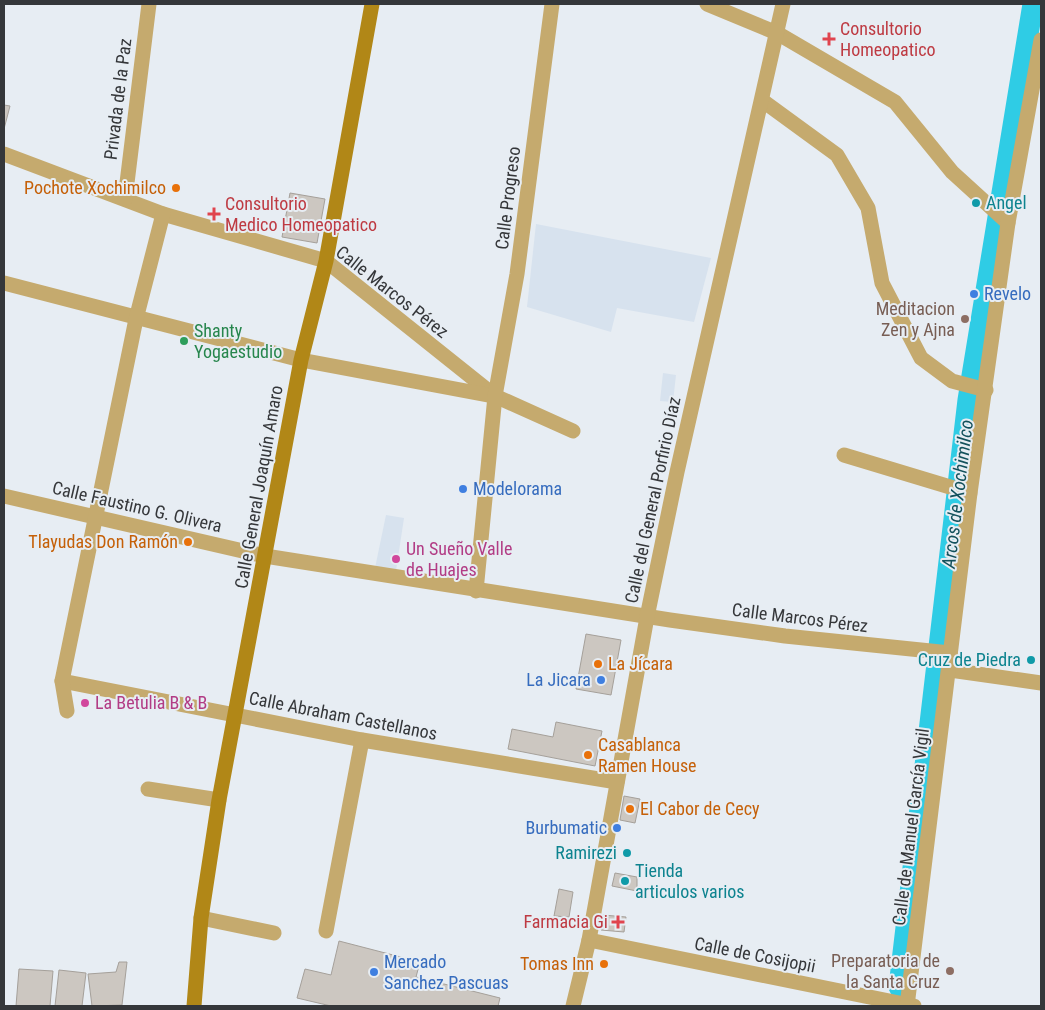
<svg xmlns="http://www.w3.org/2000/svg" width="1045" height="1010" font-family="'Roboto Condensed',sans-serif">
<rect width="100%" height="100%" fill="#e7edf3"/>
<g fill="#d7e2ee">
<path d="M 536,224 L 711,258 L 694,322 L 617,308 L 611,332 L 527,307 Z"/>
<path d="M 663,373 L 676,375 L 673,402 L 660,401 Z"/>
<path d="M 386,515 L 404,518 L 396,571 L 375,568 Z"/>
</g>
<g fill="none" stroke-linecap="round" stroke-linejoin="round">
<path stroke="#2fcce5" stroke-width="21" d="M 899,987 L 968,400 L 1033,4"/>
</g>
<g fill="#ccc7c1" stroke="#a5a09a">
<path d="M 4,105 L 10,106 L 4,129 Z"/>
<path d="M 290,193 L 325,199 L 317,243 L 282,237 Z"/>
<path d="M 586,634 L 621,640 L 611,695 L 576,689 Z"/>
<path d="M 556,722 L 602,731 L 595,766 L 508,749 L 512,729 L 553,737 Z"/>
<path d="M 624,796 L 640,799 L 635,823 L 620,820 Z"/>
<path d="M 615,873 L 637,877 L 637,891 L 612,886 Z"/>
<path d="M 559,889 L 573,892 L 569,917 L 554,916 Z"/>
<path d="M 603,915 L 626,917 L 624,932 L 601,930 Z"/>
<path d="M 339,941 L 420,962 L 416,977 L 500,998 L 498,1006 L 331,1006 L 297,998 L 305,969 L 331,975 Z"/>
<path d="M 119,962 L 127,962 L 122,1005 L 92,1006 L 88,974 L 116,972 Z"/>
<path d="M 19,969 L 53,971 L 50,1006 L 16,1006 Z"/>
<path d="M 59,970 L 86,973 L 82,1006 L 55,1006 Z"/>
</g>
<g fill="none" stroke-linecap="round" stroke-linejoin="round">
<g stroke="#c5aa6e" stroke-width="15">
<path d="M 707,4 L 777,33 L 895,102 L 952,172 L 1008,223"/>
<path d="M 763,101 L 837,155 L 868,208 L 882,283 L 921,358 L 952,381 L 986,390"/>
<path d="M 4,154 L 163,214 L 326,261 L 495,396 L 573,431"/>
<path d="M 125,199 L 149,4"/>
<path d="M 4,283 L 301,360 L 493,396"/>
<path d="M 844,455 L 970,493"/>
<path d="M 4,496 L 265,556 L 670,620 L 785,636 L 950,653"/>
<path d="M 476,591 L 495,396 L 517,274 L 552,4"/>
<path d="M 950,670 L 1041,683"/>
<path d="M 62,681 L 362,740 L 617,782"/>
<path d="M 67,711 L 62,681 L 136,319 L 163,214"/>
<path d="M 148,789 L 219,800"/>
<path d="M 201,918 L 274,933"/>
<path d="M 326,931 L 362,740"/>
<path d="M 589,940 L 914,1006"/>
<path d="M 573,1006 L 589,940 L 647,617 L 677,472 L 783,4"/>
<path d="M 907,1006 L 970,493 L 1008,223 L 1041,40"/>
</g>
<path stroke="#b18717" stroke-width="15" d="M 194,1006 L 201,918 L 219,800 L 301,360 L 326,261 L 372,4"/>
</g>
<g fill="#e0444e" stroke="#e7edf3" stroke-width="2">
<path d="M826.5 31.5h5v5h5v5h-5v5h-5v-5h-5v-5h5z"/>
<path d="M211.5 206.5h5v5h5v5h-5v5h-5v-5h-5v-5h5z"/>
<path d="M615.5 914.5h5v5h5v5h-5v5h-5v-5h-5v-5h5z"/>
</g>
<g fill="#e8710a" stroke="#e7edf3" stroke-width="2">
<circle cx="176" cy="188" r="5"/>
<circle cx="188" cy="542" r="5"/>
<circle cx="598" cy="664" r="5"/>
<circle cx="588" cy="755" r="5"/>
<circle cx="630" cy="809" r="5"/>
<circle cx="604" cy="964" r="5"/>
</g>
<g fill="#0f9aa8" stroke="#e7edf3" stroke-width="2">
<circle cx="976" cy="203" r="5"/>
<circle cx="1031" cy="660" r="5"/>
<circle cx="627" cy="853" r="5"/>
<circle cx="625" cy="881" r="5"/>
</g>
<g fill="#3f7fe0" stroke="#e7edf3" stroke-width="2">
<circle cx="974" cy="294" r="5"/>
<circle cx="463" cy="489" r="5"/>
<circle cx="601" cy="680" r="5"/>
<circle cx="617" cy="828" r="5"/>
<circle cx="374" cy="972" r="5"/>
</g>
<g fill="#8d6e63" stroke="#e7edf3" stroke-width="2">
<circle cx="965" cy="319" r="5"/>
<circle cx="950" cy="971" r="5"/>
</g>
<circle fill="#2e9e5b" stroke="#e7edf3" stroke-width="2" cx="184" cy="341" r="5"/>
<g fill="#d1479c" stroke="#e7edf3" stroke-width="2">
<circle cx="396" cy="559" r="5"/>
<circle cx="85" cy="703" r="5"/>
</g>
<g text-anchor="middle" stroke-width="4" stroke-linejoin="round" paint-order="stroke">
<g font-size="18" fill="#be3a42" stroke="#e7edf3" text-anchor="start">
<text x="840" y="35">Consultorio<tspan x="840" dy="21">Homeopatico</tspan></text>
<text x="225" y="210">Consultorio<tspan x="225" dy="21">Medico Homeopatico</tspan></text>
<text x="608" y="928" text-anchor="end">Farmacia Gi</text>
</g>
<g font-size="18" fill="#35373a" stroke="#e7edf3">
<text transform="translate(118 99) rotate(-83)" y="6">Privada de la Paz</text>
<text transform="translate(508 198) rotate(-83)" y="6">Calle Progreso</text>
<text transform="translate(392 292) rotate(38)" y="6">Calle Marcos Pérez</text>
<text transform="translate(259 487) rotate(-80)" y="6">Calle General Joaquín Amaro</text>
<text transform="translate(653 500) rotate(-78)" y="6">Calle del General Porfirio Díaz</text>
<text transform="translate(137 507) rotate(13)" y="6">Calle Faustino G. Olivera</text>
<text transform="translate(800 618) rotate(7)" y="6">Calle Marcos Pérez</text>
<text transform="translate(343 716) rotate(11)" y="6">Calle Abraham Castellanos</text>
<text transform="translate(911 827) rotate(-83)" y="6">Calle de Manuel García Vigil</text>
<text transform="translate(755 955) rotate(11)" y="6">Calle de Cosijopii</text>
</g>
<g font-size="18" fill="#c56008" stroke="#e7edf3" text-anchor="end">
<text x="166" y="194">Pochote Xochimilco</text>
<text x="178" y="548">Tlayudas Don Ramón</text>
<text x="608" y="670" text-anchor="start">La Jícara</text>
<text x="598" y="751" text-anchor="start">Casablanca<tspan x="598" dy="21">Ramen House</tspan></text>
<text x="640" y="815" text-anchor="start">El Cabor de Cecy</text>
<text x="594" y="970">Tomas Inn</text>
</g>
<g font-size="18" fill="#0d838f" stroke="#e7edf3" text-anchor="start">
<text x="986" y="209">Angel</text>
<text x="1021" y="666" text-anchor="end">Cruz de Piedra</text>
<text x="617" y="859" text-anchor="end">Ramirezi</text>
<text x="635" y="877">Tienda<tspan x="635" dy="21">articulos varios</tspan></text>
</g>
<g font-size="18" fill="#366cbe" stroke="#e7edf3" text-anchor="start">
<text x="984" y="300">Revelo</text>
<text x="473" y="495">Modelorama</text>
<text x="591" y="686" text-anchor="end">La Jicara</text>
<text x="607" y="834" text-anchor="end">Burbumatic</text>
<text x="384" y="968">Mercado<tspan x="384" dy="21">Sanchez Pascuas</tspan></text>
</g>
<g font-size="18" fill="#785e54" stroke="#e7edf3" text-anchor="end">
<text x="955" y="315">Meditacion<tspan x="955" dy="21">Zen y Ajna</tspan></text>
<text x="940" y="967">Preparatoria de<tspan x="940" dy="21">la Santa Cruz</tspan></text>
</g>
<g font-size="18" fill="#27864d" stroke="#e7edf3" text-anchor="start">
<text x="194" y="337">Shanty<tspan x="194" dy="21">Yogaestudio</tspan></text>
</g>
<g font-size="18" fill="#b23c85" stroke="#e7edf3" text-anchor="start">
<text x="406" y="555">Un Sueño Valle<tspan x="406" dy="21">de Huajes</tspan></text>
<text x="95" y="709">La Betulia B &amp; B</text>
</g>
<g font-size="19" font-style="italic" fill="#13515c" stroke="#e7edf3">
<text transform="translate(957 494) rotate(-83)" y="7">Arcos de Xochimilco</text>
</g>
</g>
<rect width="1045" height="1010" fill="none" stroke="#35373a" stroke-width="10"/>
</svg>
